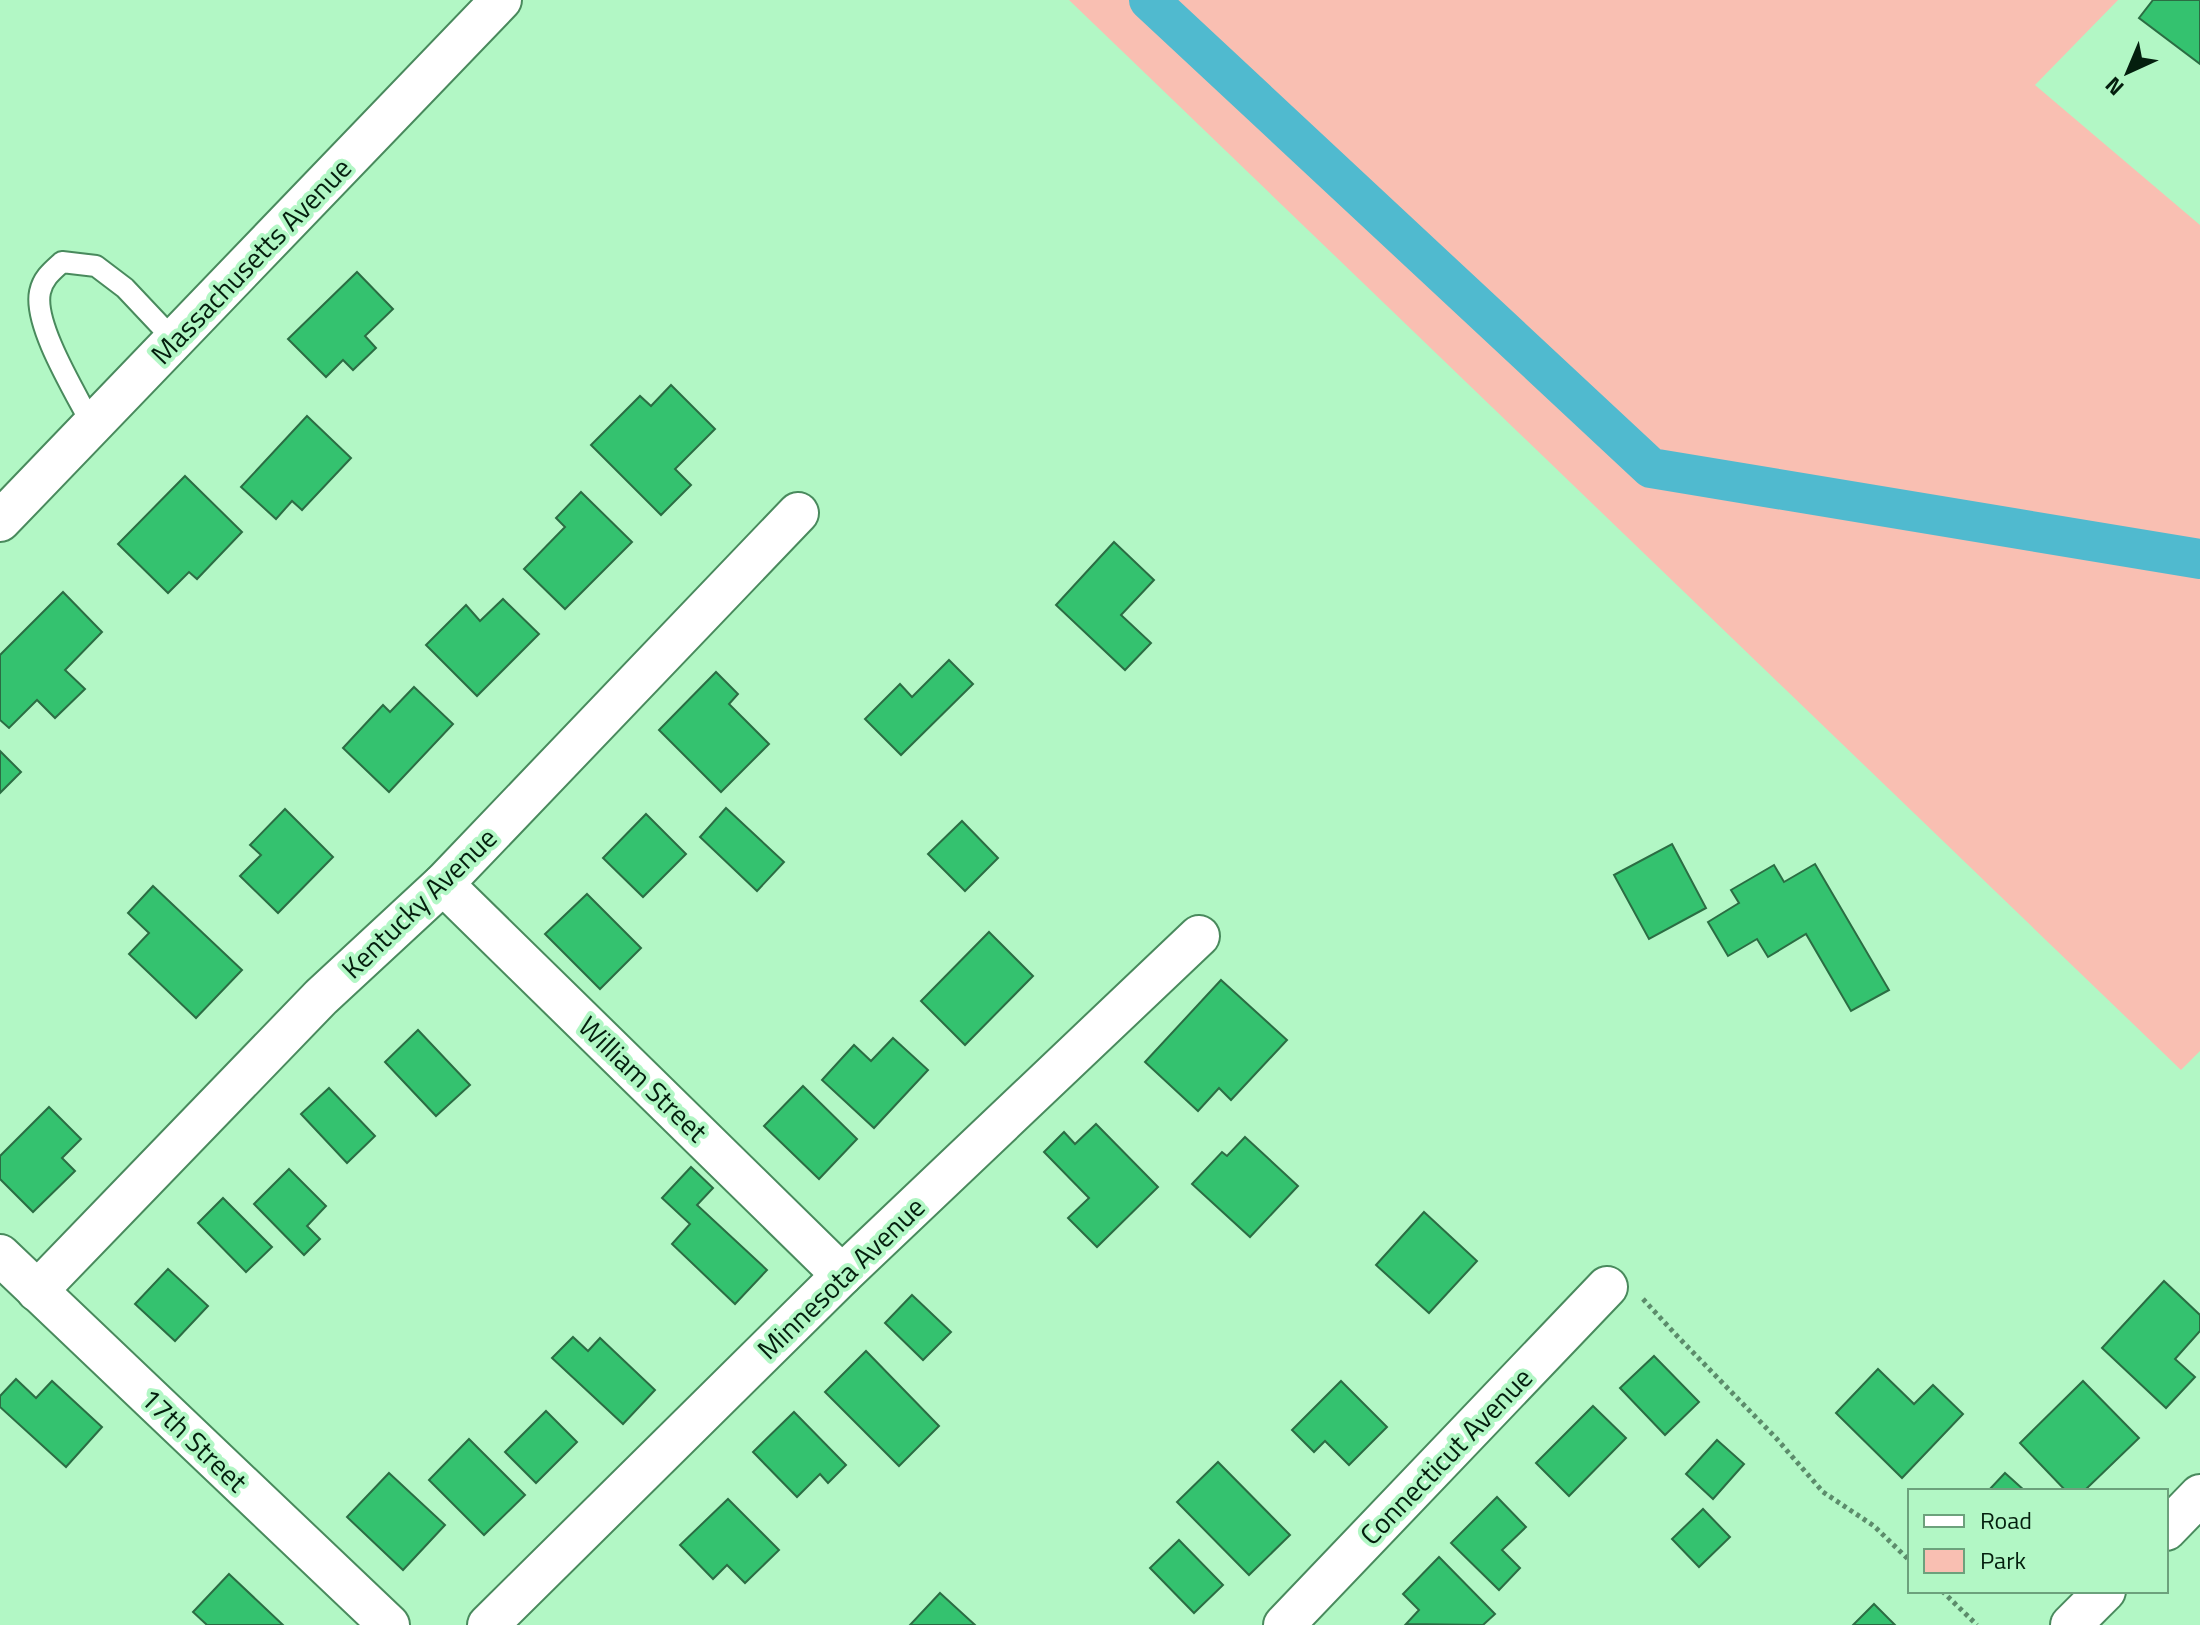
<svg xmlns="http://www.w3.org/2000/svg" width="2200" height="1625" font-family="'Titillium Web',sans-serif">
<rect width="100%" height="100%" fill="#b2f7c5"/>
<path fill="#f9bfb2" d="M 1069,0 L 2118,0 L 2035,85 L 2200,225 L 2200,1051 L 2181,1070 Z"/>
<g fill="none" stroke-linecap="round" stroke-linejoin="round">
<path stroke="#50bacf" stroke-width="40" d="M 1149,0 L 1651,468 L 2200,559"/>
</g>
<g fill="#34c26f" stroke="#2b6d43" stroke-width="2">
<path d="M 2153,0 L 2200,0 L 2200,64 L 2139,18 Z"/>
<path d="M 357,272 L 393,309 L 365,336 L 376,348 L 353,370 L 343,360 L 326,377 L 288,339 Z"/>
<path d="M 671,385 L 715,429 L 675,469 L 691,485 L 661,515 L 591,445 L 640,396 L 651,406 Z"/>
<path d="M 307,416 L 351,458 L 302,510 L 292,501 L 276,519 L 241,487 Z"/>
<path d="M 185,476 L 242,532 L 197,579 L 189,572 L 168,593 L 118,544 Z"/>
<path d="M 581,492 L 632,542 L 565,609 L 524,569 L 565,527 L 556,518 Z"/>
<path d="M 1114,542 L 1154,580 L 1121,615 L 1151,643 L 1125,670 L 1056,605 Z"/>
<path d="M 63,592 L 102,632 L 65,670 L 85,689 L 55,718 L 37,700 L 9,728 L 0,720 L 0,655 Z"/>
<path d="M 503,599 L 539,634 L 477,696 L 426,645 L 466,605 L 480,621 Z"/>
<path d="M 949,660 L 973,684 L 901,755 L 865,719 L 900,684 L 912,697 Z"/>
<path d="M 716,672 L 738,694 L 729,704 L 769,744 L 721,792 L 659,730 Z"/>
<path d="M 414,687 L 453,724 L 389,792 L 343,748 L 383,705 L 390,712 Z"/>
<path d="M 0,751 L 21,772 L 0,793 Z"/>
<path d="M 726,808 L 784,862 L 757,891 L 700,837 Z"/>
<path d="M 285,809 L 333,857 L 278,913 L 240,876 L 261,855 L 250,845 Z"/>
<path d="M 646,814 L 686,854 L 643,897 L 603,858 Z"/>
<path d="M 962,821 L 998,858 L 965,891 L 928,854 Z"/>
<path d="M 1672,844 L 1706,908 L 1649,939 L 1614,875 Z"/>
<path d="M 1815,864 L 1889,990 L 1851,1011 L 1806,934 L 1768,957 L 1757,939 L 1728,956 L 1708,922 L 1739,903 L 1731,890 L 1774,865 L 1784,882 Z"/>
<path d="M 153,886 L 242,970 L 196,1018 L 129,954 L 149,933 L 128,913 Z"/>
<path d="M 587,894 L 641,948 L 600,989 L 545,934 Z"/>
<path d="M 989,932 L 1033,976 L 965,1045 L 921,1001 Z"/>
<path d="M 1221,980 L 1287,1040 L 1231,1100 L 1219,1088 L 1198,1111 L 1145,1062 Z"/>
<path d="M 418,1030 L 470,1085 L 436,1116 L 385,1062 Z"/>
<path d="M 893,1038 L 928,1070 L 874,1128 L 822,1080 L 854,1045 L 871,1061 Z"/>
<path d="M 803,1086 L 857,1139 L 819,1179 L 764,1126 Z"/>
<path d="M 329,1088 L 375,1136 L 347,1163 L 301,1114 Z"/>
<path d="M 49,1107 L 81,1139 L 62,1158 L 75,1171 L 33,1212 L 0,1179 L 0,1156 Z"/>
<path d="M 1096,1124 L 1158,1187 L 1097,1247 L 1068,1218 L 1089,1198 L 1044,1152 L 1064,1132 L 1075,1144 Z"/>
<path d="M 1245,1137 L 1298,1186 L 1250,1237 L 1192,1184 L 1222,1152 L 1227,1156 Z"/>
<path d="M 691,1167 L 713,1188 L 697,1205 L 767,1270 L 735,1304 L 672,1244 L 690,1224 L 662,1198 Z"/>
<path d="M 289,1169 L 326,1206 L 307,1226 L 320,1239 L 304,1255 L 254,1204 Z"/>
<path d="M 223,1198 L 272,1247 L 246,1272 L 198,1223 Z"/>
<path d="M 1424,1212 L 1477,1261 L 1429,1313 L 1376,1265 Z"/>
<path d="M 168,1269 L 208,1306 L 175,1341 L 135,1304 Z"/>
<path d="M 2164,1281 L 2200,1315 L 2200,1331 L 2175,1359 L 2195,1377 L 2166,1408 L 2102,1348 Z"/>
<path d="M 912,1295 L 951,1332 L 923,1360 L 885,1323 Z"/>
<path d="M 573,1337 L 588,1351 L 600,1338 L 655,1390 L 623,1424 L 552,1358 Z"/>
<path d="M 866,1351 L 939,1426 L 899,1466 L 825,1392 Z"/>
<path d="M 1654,1356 L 1699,1402 L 1665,1435 L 1620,1388 Z"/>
<path d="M 1878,1369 L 1914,1404 L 1933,1385 L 1963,1414 L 1902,1478 L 1836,1413 Z"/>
<path d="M 16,1379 L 36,1398 L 52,1381 L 102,1427 L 66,1467 L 0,1407 L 0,1396 Z"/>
<path d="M 1341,1381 L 1387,1427 L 1349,1465 L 1325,1441 L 1314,1452 L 1292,1430 Z"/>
<path d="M 2083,1381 L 2139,1438 L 2084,1491 L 2066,1491 L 2020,1443 Z"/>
<path d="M 1593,1406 L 1626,1438 L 1569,1496 L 1536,1463 Z"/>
<path d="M 546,1411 L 577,1442 L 536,1483 L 505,1452 Z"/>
<path d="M 794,1412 L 846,1465 L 828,1483 L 820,1474 L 797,1497 L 753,1452 Z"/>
<path d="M 469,1439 L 525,1495 L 484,1535 L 429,1480 Z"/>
<path d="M 1717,1440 L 1744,1464 L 1713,1499 L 1686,1474 Z"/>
<path d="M 1218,1462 L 1290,1535 L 1249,1575 L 1177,1502 Z"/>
<path d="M 389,1473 L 445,1525 L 403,1570 L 347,1517 Z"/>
<path d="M 2005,1473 L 2025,1491 L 1988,1491 Z"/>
<path d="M 1497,1497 L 1526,1527 L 1502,1550 L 1520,1568 L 1499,1590 L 1451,1543 Z"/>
<path d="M 728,1499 L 779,1550 L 745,1583 L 727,1565 L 713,1579 L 680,1545 Z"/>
<path d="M 1703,1509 L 1730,1537 L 1699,1567 L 1672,1539 Z"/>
<path d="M 1179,1540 L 1223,1585 L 1194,1613 L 1150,1568 Z"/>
<path d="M 1439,1557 L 1495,1614 L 1483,1625 L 1406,1624 L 1419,1610 L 1403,1594 Z"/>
<path d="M 229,1574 L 283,1625 L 207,1625 L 193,1612 Z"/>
<path d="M 940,1593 L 975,1625 L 910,1625 Z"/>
<path d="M 1874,1604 L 1895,1625 L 1853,1625 Z"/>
</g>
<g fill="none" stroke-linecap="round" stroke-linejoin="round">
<g stroke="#498a5d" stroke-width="24">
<path id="service" d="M 92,425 C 77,395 33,325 40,292 C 43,278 52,271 62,262 L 96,266 L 125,288 L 174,340"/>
</g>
<g stroke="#498a5d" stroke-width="44">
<g id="minor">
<path d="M 0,521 L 501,0"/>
<path d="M 443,884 L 842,1275"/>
<path d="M 0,1255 L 389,1625"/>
<path d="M 37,1291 L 321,997 L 443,884 L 798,513"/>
<path d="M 2166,1530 L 2200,1495"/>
<path d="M 488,1625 L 842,1275 L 1199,936"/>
<path d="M 1284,1625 L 1607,1287"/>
<path d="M 2071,1625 L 2105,1591"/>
</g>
</g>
<g stroke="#5c8c6b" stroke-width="5" stroke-dasharray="4 4" stroke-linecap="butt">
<path d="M 1643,1299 L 1678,1337 L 1776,1438 L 1823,1492 L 1874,1526 L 1910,1561"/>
<path d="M 1942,1591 L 1977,1625"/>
</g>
<use href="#service" stroke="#fff" stroke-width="20"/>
<use href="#minor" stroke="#fff" stroke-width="40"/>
</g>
<g text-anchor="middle" stroke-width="8" stroke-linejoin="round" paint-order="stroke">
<g font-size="28" fill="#041f0e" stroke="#b2f7c5">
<text transform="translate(251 261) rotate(-46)" y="10">Massachusetts Avenue</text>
<text transform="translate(419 903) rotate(-44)" y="10">Kentucky Avenue</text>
<text transform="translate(643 1079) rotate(44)" y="10">William Street</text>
<text transform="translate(841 1278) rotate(-44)" y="10">Minnesota Avenue</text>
<text transform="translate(194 1440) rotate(44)" y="10">17th Street</text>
<text transform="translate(1446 1456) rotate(-46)" y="10">Connecticut Avenue</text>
</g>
</g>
<rect x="1908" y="1489" width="260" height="104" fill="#b2f7c5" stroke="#6ca17c" stroke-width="2"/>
<rect x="1924" y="1515" width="40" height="12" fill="#ffffff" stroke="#6ca17c" stroke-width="2"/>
<text x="1980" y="1529" font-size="24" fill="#041f0e">Road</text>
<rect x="1924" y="1549" width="40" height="24" fill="#f9bfb2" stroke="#6ca17c" stroke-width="2"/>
<text x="1980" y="1569" font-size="24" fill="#041f0e">Park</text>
<g transform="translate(2128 72) rotate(224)" stroke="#b2f7c5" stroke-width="6" paint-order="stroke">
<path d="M0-6L14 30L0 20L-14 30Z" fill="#041f0e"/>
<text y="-12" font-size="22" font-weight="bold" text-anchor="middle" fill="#041f0e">N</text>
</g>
</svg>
